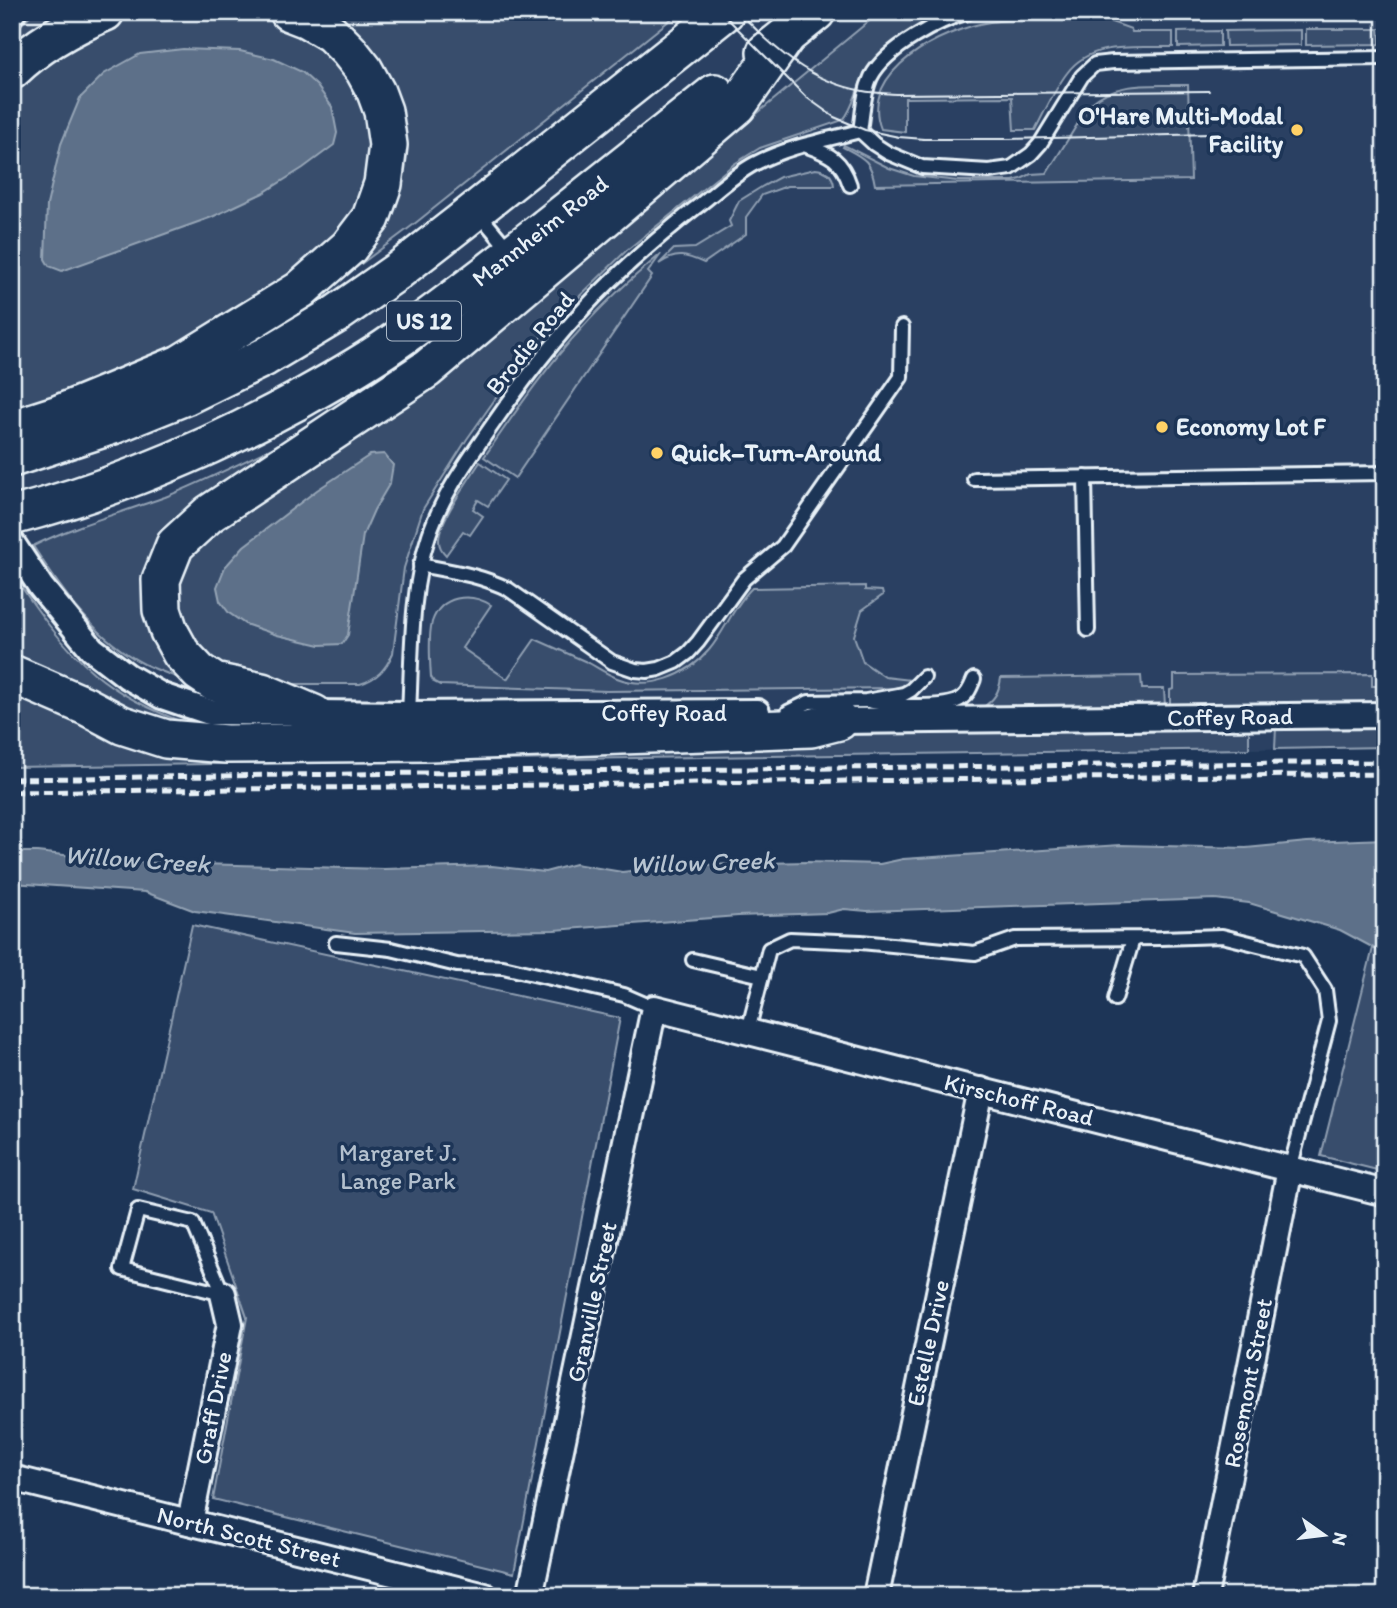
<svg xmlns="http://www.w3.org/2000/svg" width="1397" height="1608" font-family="Itim,sans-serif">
<rect width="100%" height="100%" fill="#1d3557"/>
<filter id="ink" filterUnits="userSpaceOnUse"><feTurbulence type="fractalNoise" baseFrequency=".0143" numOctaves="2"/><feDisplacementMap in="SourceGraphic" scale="14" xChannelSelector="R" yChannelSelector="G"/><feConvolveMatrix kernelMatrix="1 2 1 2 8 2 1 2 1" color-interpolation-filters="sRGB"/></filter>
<g filter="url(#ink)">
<path fill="#2a4162" d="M 12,12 L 1385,12 L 1385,747 L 12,767 Z"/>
<g fill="#374d6c" stroke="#909fb2" stroke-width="2">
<path d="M 33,12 L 69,12 L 12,50 L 12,35 Z"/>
<path d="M 156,12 L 237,12 L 261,17 L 306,34 L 341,62 L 366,105 L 373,158 L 354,218 L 323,254 L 214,331 L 12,415 L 12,87 L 97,29 L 128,18 Z"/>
<path d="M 321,12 L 540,12 L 555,17 L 561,12 L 680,12 L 413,225 L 353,270 L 348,264 L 400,161 Z"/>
<path d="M 880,12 L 943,12 C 916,27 883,45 866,72 C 856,87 855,106 843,120 L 760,148 L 734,164 L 627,250 L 550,325 L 522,361 L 467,439 L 423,509 L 404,568 L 393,653 C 386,669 377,679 360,684 L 259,684 L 233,678 L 186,637 L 176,590 L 194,544 L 525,305 Z"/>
<path d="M 1103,19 L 1131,29 L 1132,32 L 1173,32 L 1173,47 C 1137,48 1091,40 1067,73 C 1054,90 1045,111 1035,130 L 1014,130 L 1012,97 L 905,98 L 905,132 L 881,129 C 858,71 944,29 990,22 C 1027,17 1066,19 1103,19 Z"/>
<path d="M 1306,29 L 1379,29 L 1380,44 L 1306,45 Z"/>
<path d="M 1301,30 L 1301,45 L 1226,46 L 1225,31 Z"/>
<path d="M 1220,31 L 1220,46 L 1178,47 L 1178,32 Z"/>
<path d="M 1188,85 L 1191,180 L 875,185 C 871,160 864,158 843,147 L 844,145 L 889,168 L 914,176 L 958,181 L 1013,181 L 1021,179 L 1031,174 L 1047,173 L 1090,104 C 1116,80 1155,86 1188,85 Z"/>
<path d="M 815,169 C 826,170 833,174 834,186 L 787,186 L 762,195 L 746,217 L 746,234 L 704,263 C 686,255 676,252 659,264 L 674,249 L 695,248 L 731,226 L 729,221 L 739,201 L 763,186 L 780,177 Z"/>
<path d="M 661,254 L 648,272 L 652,276 L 515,478 L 484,457 C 515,413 545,368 582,328 C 606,301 633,277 661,254 Z"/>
<path d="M 283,443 L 172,529 L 184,680 C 171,675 157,670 144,664 C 95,639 62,591 33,546 C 75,525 121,513 165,497 C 205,481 244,461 283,443 Z"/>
<path d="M 480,462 L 506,480 L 488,506 L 478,500 L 473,509 L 483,516 L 470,535 L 463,531 L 446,555 C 442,551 439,547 439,541 C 438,522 470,478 480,462 Z"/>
<path d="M 12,573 C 36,609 61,645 94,673 C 121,696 155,712 188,724 L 190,735 L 12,664 Z"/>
<path d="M 865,586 L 865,590 L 882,591 L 883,595 L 862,610 L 854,636 L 863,662 L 885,677 L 911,680 L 905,685 L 895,688 L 607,691 L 440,685 L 434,682 L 431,677 C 430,662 428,637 432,622 C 441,595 470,592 491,605 L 462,648 L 507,679 L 535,639 C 553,647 571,655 589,663 C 598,668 607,674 617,678 C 650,691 687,676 709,650 C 725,631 734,605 752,588 Z"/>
<path d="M 1372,674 L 1372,686 L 1385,686 L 1385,704 L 1170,706 L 1170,690 L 1174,689 L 1174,675 Z"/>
<path d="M 1141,676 L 1142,689 L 1164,689 L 1165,706 L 982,708 C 994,700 999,693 1001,678 Z"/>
<path d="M 12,691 L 111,734 L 746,735 L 1249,728 L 1249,749 L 12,767 Z"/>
<path d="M 1385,726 L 1385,747 L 1275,749 L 1276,727 Z"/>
<path d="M 192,925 L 620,1018 L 514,1573 L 213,1499 L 247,1317 L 211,1213 L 133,1189 Z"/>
<path d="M 1373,948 L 1385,954 L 1385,1172 L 1321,1156 Z"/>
</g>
<g fill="#5d7089" stroke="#95a4b5" stroke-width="2">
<path d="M 183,49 L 240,51 L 274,59 L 302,72 L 317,86 L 332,107 L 337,133 L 334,145 L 303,168 L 263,193 L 212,217 L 62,271 L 49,266 L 45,259 L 47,205 L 61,144 L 80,98 L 104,74 L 140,54 Z"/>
<path d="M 384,454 L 393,465 L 390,483 L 374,510 L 363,535 L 348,635 L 342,644 L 320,645 L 277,635 L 245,624 L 229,613 L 220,601 L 217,587 L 225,567 L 244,546 L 317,490 L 370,455 Z"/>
<path d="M 1385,839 L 1385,954 L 1340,930 L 1249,903 L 1215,899 L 867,911 L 844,909 L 828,913 L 738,916 L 554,930 L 355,933 L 195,911 L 145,892 L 12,883 L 12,852 L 37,852 L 127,862 L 384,869 L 492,866 L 545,872 L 575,864 L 622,872 L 675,866 L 764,863 L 807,862 L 880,864 L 903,859 L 1121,845 L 1246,848 L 1307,842 Z"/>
</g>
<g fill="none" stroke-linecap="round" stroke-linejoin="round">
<g stroke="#e8f1f8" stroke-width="18">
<g id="service">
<path d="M 860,131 L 874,144 L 888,153 L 922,167 L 989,171 L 1011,168 L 1031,154 L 1040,144 L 1082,76 L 1095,64 L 1113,62 L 1385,58"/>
<path d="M 860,131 C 863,113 863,94 871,77 C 886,48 939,20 969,12"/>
<path d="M 807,146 C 830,154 842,160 850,185"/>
<path d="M 479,214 L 510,251"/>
<path d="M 1085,477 L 1088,630"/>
<path d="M 974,479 L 1385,473"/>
<path d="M 420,565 C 450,571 480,575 508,589 L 612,662 L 635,670 L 647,671 L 659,669 L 676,662 L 688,653 L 698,642 L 744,579 L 783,546 L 901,377 L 902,327"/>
<path d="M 872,702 C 891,706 947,710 962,698 C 969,693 971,686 974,679"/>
<path d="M 788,712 L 809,702 L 866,701 L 904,694 L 911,690 L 924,677"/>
<path d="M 409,714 C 412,655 410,592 429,535 C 441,498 464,466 486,434 C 523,380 563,327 610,282 C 637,256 665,232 694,209 C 714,194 732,176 754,164 C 786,147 825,140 860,131"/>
<path d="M 336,943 L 391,949 L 457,965 L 503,967 L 624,995 L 654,1008"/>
<path d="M 693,960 L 762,976"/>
<path d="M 1115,999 L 1133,939"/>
<path d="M 748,1031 L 769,949 L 790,939 L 861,942 L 975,953 L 1015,939 L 1161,938 L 1222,936 L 1303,956 L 1325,990 L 1329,1021 L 1290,1169"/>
<path d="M 138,1210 L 193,1223 L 223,1294 L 122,1269 Z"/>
</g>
</g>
<g stroke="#e8f1f8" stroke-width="30">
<g id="minor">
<path d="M 12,13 L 13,12"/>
<path d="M 12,543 L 41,587 L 92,649 L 127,676 L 162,696 L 209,712 L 409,714 L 757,712"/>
<path d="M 824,719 L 839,721 L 1385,715"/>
<path d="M 12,1478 L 485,1596"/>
<path d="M 190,1522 L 230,1324 L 223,1294"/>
<path d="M 530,1596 L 654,1008 L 1385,1193"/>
<path d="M 876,1596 L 981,1090"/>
<path d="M 1205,1596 L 1290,1169"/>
</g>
</g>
<g stroke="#e8f1f8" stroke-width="42">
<g id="primary">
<path d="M 766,52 L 816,12"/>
<path d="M 12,70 C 39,44 71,26 105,12"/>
<path d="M 12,429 L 59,414 L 180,364 L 300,290 L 349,247 L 371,218 L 383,184 L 388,145 L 383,111 L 376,92 L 364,70 L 349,51 L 331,33 L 307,19 L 289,12"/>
<path d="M 12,458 L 113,425 L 185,396 L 265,357 L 335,315 L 398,271 L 461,222 L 725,12"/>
<path d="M 12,516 C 112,490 207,450 297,401 C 329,383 362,365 393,343 C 446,306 498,265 549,225 C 604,181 660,137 715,93"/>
<path d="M 12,674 L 86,706 L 122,725 L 166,739 L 226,744 L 429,742 L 811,728 L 839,721"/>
<path d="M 314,714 L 262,692 L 214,682 L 199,672 L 181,653 L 169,631 L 162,610 L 161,580 L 175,545 L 209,514 L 427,369 L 737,106 L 785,38"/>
</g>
</g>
<use href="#service" stroke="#1d3557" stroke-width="12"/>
<use href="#minor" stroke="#1d3557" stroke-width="24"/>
<use href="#primary" stroke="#1d3557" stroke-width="37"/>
<g stroke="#e8f1f8" stroke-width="2">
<path d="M 721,12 L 806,97 L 834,117 L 865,130 L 899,137 L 924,139 L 1010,139 L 1211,134"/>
<path d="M 739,12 C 775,50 809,81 863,91 C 873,93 885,93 896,94 L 1209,91"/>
</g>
<g stroke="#e8f1f8" stroke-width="5" stroke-dasharray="10 5" stroke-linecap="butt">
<path d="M 12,779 L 560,771 L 1385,762"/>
<path d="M 12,792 L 1385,774"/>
</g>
</g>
</g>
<g fill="#ffd166" stroke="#1d3557" stroke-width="2.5">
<circle cx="1297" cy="130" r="7"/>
<circle cx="1162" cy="427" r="7"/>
<circle cx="657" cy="453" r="7"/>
</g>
<g text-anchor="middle" stroke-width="7" stroke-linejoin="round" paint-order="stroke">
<rect fill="#1d3557" stroke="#abb9c8" stroke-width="2" x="387" y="301.5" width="74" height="39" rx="5"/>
<g font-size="23" font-weight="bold" fill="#e8f1f8">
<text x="424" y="329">US 12</text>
</g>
<g font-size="24" font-weight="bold" fill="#e8f1f8" stroke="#1d3557" text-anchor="start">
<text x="1283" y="124" text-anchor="end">O'Hare Multi-Modal<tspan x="1283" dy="28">Facility</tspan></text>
<text x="1176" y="435">Economy Lot F</text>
<text x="671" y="461">Quick–Turn-Around</text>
</g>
<g font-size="24" fill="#e8f1f8" stroke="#1d3557">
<text transform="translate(540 231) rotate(-38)" y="8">Mannheim Road</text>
<text transform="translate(530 343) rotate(-51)" y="8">Brodie Road</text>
<text x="664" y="721">Coffey Road</text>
<text transform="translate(1230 717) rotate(-1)" y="8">Coffey Road</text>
<text transform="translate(1019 1100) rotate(14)" y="8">Kirschoff Road</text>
<text transform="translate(592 1302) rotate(-78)" y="8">Granville Street</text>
<text transform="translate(928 1343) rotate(-78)" y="8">Estelle Drive</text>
<text transform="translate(1248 1383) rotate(-79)" y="8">Rosemont Street</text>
<text transform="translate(213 1408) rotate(-79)" y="8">Graff Drive</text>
<text transform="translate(249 1537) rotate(14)" y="8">North Scott Street</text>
</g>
<g font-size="24" fill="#b3c0ce" stroke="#1d3557">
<text x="398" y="1161">Margaret J.<tspan x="398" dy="28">Lange Park</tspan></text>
</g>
<g font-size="26" font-style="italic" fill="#b7c4d1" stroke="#1d3557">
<text transform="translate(137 859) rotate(4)" y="9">Willow Creek</text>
<text transform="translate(702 862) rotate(-2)" y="9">Willow Creek</text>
</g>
</g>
<rect width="1397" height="1608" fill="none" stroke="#1d3557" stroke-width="42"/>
<rect x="21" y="21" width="1355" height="1566" fill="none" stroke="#e8f1f8" stroke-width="2.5" filter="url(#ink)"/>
<g transform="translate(1324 1535) rotate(104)" stroke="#1d3557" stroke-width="5" paint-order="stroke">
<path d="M0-5L12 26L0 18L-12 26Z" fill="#e8f1f8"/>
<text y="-10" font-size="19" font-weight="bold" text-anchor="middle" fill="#e8f1f8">N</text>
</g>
</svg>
